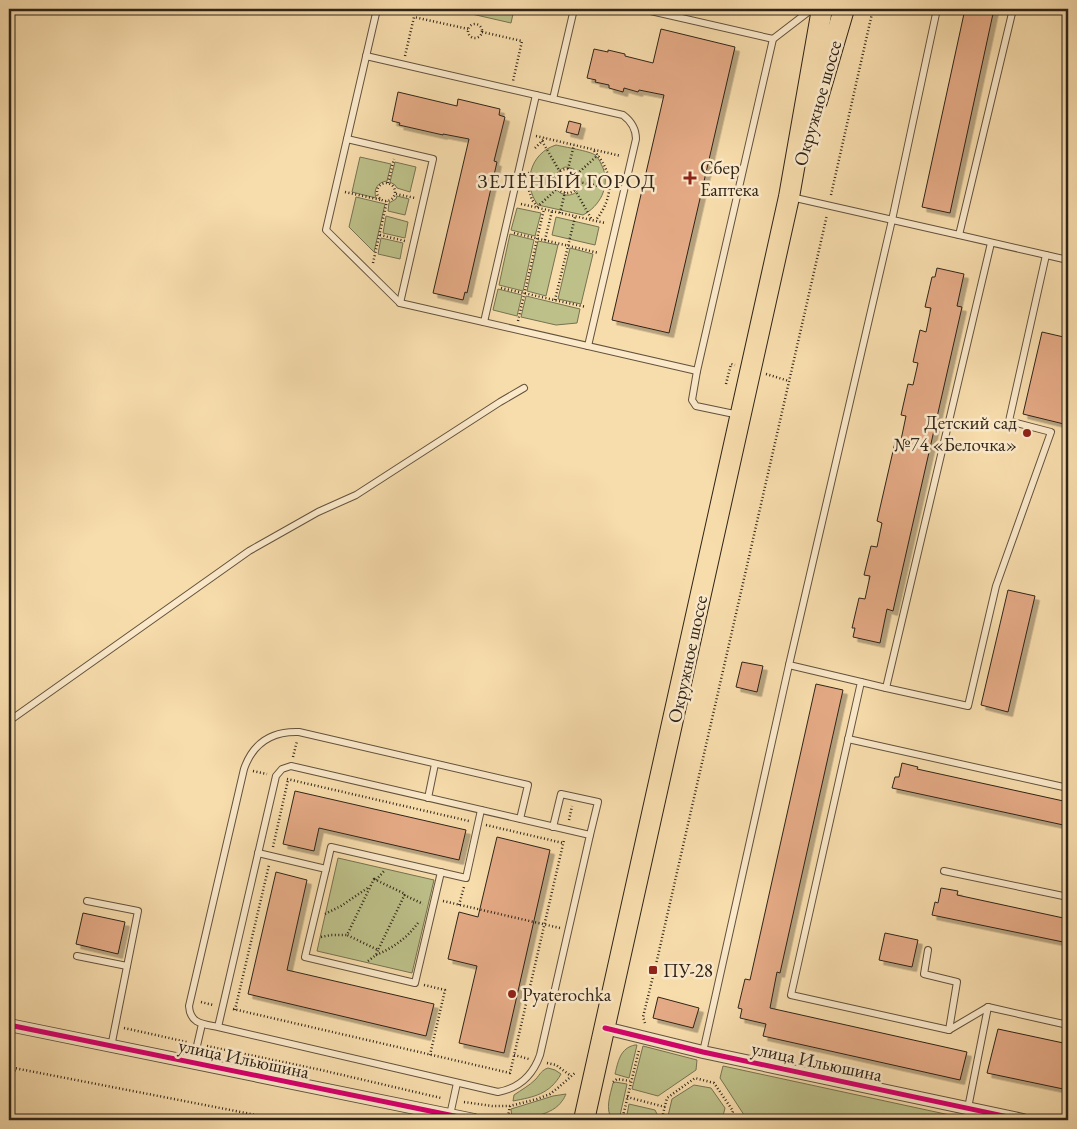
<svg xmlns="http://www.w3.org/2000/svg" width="1077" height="1129" font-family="'EB Garamond',serif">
<defs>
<filter id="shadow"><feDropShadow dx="4.5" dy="4.5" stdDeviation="0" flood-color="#0004"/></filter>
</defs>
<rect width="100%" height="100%" fill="#f7dcac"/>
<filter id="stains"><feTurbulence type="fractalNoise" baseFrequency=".004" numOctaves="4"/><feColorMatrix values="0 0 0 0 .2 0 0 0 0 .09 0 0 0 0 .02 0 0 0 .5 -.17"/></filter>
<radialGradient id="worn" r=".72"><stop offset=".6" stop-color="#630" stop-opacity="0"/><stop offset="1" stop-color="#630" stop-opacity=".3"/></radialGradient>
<g fill="#bdc089" stroke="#767250" fill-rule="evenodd">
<path d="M 450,9 L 489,9 L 513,14 L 511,23 Z"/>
<path d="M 556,145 C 564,147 590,151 595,155 C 599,158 601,164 603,168 C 610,187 600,206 583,215 L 538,205 C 522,184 530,153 556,145 ZM 565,167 C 588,168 584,197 566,195 C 562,194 558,192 556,189 C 549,180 556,171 565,167 Z"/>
<path d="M 360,157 L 391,164 L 387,181 C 378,182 373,189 376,198 L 352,192 Z"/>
<path d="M 395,162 L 416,167 L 410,192 L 397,188 L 395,185 L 390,182 Z"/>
<path d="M 397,196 L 409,199 L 405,215 L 388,211 L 389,203 L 396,199 Z"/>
<path d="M 356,197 L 385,204 L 374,252 L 349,227 Z"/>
<path d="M 517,208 L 541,213 L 535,236 L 511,230 Z"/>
<path d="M 386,216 L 408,222 L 405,238 L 383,233 Z"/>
<path d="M 556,217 L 599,227 L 595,245 L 552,235 Z"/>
<path d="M 510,234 L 534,240 L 523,291 L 499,285 Z"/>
<path d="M 381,238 L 403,243 L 400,259 L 378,254 Z"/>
<path d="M 538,241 L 558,245 L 546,296 L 527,291 Z"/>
<path d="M 570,248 L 593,254 L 581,304 L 558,299 Z"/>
<path d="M 498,289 L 522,295 L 517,316 L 493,310 Z"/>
<path d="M 526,296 L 580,309 L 577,323 L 556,325 L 521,317 Z"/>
<path d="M 338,858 L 434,880 L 412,973 L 317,951 Z"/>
<path d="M 635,1045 L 637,1045 L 629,1078 L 615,1074 C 618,1062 620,1048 635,1045 Z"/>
<path d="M 643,1046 L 697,1060 L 696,1070 L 658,1096 L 632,1089 Z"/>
<path d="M 723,1066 L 973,1120 L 757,1120 L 746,1118 L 720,1078 Z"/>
<path d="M 548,1068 L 555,1070 L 561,1074 C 550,1094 534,1097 513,1101 L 514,1095 C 521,1090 529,1086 536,1079 C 540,1074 542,1070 548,1068 Z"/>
<path d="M 615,1082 L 627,1084 L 619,1120 L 612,1120 C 605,1108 610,1096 613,1083 Z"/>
<path d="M 694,1085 L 711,1088 L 725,1108 L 722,1120 L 670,1120 L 668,1116 L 672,1099 Z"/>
<path d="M 566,1094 C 565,1096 564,1099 562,1101 C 553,1115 527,1119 512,1118 L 511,1109 L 553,1096 Z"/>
<path d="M 629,1104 L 655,1110 L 660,1120 L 626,1120 Z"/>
</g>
<g fill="#e4aa85" stroke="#2f2418" filter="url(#shadow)">
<path d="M 965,9 L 994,9 L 950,213 L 922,207 Z"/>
<path d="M 661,29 L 735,47 L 669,333 L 612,320 L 664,95 L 639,90 L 638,92 L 624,88 L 623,92 L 609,88 L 609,85 L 595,82 L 596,80 L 587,78 L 594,49 L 608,52 L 608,50 L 625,54 L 625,56 L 653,63 Z"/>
<path d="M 398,92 L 457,106 L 458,99 L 500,109 L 499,115 L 505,117 L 494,161 L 497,162 L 467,293 L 465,292 L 463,300 L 433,293 L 469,139 L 443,134 L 443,135 L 399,125 L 400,123 L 392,121 Z"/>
<path d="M 569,121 L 581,124 L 578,135 L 566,132 Z"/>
<path d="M 937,268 L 964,274 L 957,306 L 962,307 L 893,611 L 887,609 L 880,643 L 853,637 L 855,628 L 852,628 L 859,598 L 865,599 L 870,576 L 864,575 L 871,546 L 877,547 L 882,523 L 877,521 L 896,438 L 901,440 L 906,416 L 901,415 L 908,384 L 913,385 L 918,363 L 913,362 L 920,330 L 926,332 L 931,308 L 925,307 L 932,277 L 935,277 Z"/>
<path d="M 1042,332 L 1068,338 L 1068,352 L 1065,364 L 1068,365 L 1068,425 L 1023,414 Z"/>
<path d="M 1008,590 L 1035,596 L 1008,712 L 981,705 Z"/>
<path d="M 742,662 L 763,666 L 757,692 L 736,687 Z"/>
<path d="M 816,684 L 843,690 L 780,973 L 777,972 L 770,1008 L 967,1052 L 960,1080 L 763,1036 L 766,1024 L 740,1018 L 742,1009 L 738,1008 L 745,979 L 750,980 Z"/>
<path d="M 902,763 L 918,767 L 917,769 L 1068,802 L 1068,826 L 892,788 L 895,777 L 899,777 Z"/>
<path d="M 295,791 L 466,830 L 459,860 L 319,828 L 314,851 L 283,844 Z"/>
<path d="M 497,837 L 550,850 L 504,1053 L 459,1043 L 477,966 L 448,959 L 459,912 L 478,917 Z"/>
<path d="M 276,872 L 307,880 L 287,970 L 434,1004 L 426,1036 L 248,994 Z"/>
<path d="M 941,888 L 958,891 L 957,895 L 1068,919 L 1068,943 L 932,915 L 935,902 L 938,903 Z"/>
<path d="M 83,913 L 125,922 L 118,954 L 76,944 Z"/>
<path d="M 885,933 L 918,940 L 912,967 L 879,960 Z"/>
<path d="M 658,997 L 699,1008 L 693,1028 L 653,1018 Z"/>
<path d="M 998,1029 L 1068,1044 L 1068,1090 L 987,1073 Z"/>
</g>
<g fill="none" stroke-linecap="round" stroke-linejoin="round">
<g stroke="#61523d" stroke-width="8">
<g id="lane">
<path d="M 377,9 L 326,230 L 400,303 L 697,371"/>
<path d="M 642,9 L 773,39"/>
<path d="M 937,9 L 892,220 L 789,665 L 861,682 L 791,995 L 949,1030 L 988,1007 L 1068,1025"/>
<path d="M 366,56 L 623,115 C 631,121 636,128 636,139 L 588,346"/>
<path d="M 553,99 L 574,9"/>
<path d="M 347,139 L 433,159 L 400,303"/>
<path d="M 791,197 L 959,235 L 1013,9"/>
<path d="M 959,235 L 1068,260"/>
<path d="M 484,322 L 536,95"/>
<path d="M 739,415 L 696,406 L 692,400 L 697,371 L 773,39 L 812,9"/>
<path d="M 861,682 L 886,688 L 991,243"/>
<path d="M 886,688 L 968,706 L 996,586 L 1051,432 L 1009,421 L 1046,255"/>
<path d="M 9,721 L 249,551 L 318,512 L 356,495 L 500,402 L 524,388"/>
<path d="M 848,739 L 1068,788"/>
<path d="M 428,798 L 435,764"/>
<path d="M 553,827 L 561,794 L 598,802 L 590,835"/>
<path d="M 258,853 L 326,869 L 305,957 L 415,983 L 441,872"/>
<path d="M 326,869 L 331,847 L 466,878 L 481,810"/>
<path d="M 944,871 L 1068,897"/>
<path d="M 87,901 L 138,911 L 111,1047"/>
<path d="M 928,950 L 924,974 L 957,982 L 949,1030"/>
<path d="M 77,956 L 127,966"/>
<path d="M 218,1027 L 276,776 L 282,769 L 291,766 C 391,789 491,812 590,835 L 540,1055 C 533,1075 520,1088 498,1092 L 218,1027 C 203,1024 190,1024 189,1006 L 244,769 C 253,743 272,731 299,732 L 528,785 L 520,819"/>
<path d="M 703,1052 L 789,665"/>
<path d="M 193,1063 L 202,1024"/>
<path d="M 968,1108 L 988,1007"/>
<path d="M 450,1115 L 457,1083"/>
</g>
</g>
<g stroke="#61523d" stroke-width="14">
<g id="street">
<path d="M 9,1025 L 474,1120"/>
<path d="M 605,1028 L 703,1052 L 1023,1120"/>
</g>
</g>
<g stroke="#2f2418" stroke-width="22">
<g id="primary">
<path d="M 817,101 L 844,9"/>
<path d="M 584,1120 L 789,197 L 822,9"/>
</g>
</g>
<g stroke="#2f2418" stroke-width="2.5" stroke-dasharray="1 2.5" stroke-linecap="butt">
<circle cx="475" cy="31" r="7"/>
<path d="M 482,32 L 522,41 L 513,81"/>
<path d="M 405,56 L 414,17 L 468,29"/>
<path d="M 536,136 L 621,156"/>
<path d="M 542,141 L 560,172"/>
<path d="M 535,148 L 545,138"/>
<path d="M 594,151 C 614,173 614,197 596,220"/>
<path d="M 568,169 L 574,145"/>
<circle cx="567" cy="181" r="12"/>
<path d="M 528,173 L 556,178"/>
<path d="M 577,174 L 598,155"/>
<path d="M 579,182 L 609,188"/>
<circle cx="386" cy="192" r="9"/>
<path d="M 388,183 L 394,159"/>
<path d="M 527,184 L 532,200 L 537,206"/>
<path d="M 575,190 L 592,220"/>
<path d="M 345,192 L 381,200"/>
<path d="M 396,194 L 415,198"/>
<path d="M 831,195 L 873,9"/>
<path d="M 521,204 L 605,223"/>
<path d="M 537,207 L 558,188"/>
<path d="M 560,213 L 565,192"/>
<path d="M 514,233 L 599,253"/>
<path d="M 380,235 L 405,241"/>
<path d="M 545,240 L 552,211"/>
<path d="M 373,263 L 387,201"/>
<path d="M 501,288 L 586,307"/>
<path d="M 555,300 L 575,217"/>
<path d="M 518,321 L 544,209"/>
<path d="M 766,374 L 789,381"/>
<path d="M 726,384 L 731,364 L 735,365"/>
<path d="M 293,757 L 297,741"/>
<path d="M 253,771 L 267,774"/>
<path d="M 287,779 L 469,821"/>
<path d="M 569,820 L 572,806"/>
<path d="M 486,825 L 563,843"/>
<path d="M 273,847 L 288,780"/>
<path d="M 374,879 L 405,894 L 378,950 L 347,935 Z"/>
<path d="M 376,880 L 385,870"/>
<path d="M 404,895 L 423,904"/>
<path d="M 443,901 L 560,928"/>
<path d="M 459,905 L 464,887"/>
<path d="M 325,914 L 341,906 L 369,887"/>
<path d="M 321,937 L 331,935 L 347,935"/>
<path d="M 376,955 C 393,948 407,938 418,923"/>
<path d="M 368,961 L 376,955 L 378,950"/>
<path d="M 424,985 L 445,990 L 430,1055"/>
<path d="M 201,1002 L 213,1005"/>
<path d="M 233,1009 L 510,1073 L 564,840"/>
<path d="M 235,1010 L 269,865"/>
<path d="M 645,1023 L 643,1017 L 657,960 L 827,215"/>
<path d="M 124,1028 L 187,1042"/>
<path d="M 207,1046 L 321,1070 L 441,1098"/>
<path d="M 514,1055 L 529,1059"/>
<path d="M 547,1063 L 556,1065 L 571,1076"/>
<path d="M 9,1067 L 282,1120"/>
<path d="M 613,1082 L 617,1079 L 630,1081"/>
<path d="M 9,1095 L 15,1069"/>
<path d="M 627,1097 L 665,1107"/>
<path d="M 464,1102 L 492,1106 L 510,1106 L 537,1099 L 550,1094 L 559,1087 L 576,1072"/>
<path d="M 508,1117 L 510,1106"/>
<path d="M 622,1120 L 639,1050"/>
<path d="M 667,1120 L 663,1114 L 667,1098 L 695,1078 L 714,1083 L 733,1111 L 731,1120"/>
</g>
<use href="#lane" stroke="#fae8c9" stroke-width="6"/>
<use href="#street" stroke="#fae8c9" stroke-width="12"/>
<use href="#primary" stroke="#f7dcac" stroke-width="20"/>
<g stroke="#fae8c9" stroke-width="8">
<g id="cycleway">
<path d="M 9,1025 L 474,1120"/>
<path d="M 605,1028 L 703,1052 L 1023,1120"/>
</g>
</g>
<use href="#cycleway" stroke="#d6006c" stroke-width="5"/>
</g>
<g fill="#8f2418" stroke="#fae8c9" stroke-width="2">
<path d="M687.5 170.5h5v5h5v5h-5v5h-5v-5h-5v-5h5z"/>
<circle cx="1027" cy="433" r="5"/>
<rect x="648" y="965" width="10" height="10" rx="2.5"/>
<circle cx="512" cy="994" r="5"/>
</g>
<g text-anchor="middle" stroke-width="5" stroke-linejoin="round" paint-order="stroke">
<g font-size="19" fill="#2f2418" stroke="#fae8c9">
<text transform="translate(817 103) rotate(-74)" y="7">Окружное шоссе</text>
<text transform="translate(687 659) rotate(-78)" y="7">Окружное шоссе</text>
<text transform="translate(244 1058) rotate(12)" y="7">улица Ильюшина</text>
<text transform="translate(817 1061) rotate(12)" y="7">улица Ильюшина</text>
</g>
<g font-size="19" fill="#2f2418" stroke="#fae8c9" text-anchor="start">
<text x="700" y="174">Сбер<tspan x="700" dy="22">Еаптека</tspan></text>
<text x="1017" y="429" text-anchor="end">Детский сад<tspan x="1017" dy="22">№74 «Белочка»</tspan></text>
<text x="663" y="977">ПУ-28</text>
<text x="522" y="1001">Pyaterochka</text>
</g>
<g font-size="20" letter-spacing="1" fill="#2f2418" stroke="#fae8c9">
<text x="567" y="188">ЗЕЛЁНЫЙ ГОРОД</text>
</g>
</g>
<rect width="1077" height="1129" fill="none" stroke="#f7dcac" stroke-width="30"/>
<rect x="10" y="10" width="1057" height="1109" fill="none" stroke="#2f2418" stroke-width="2.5"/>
<rect x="15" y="15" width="1047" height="1099" fill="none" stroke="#2f2418"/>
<rect width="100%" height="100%" filter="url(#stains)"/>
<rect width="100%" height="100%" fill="url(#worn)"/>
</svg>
